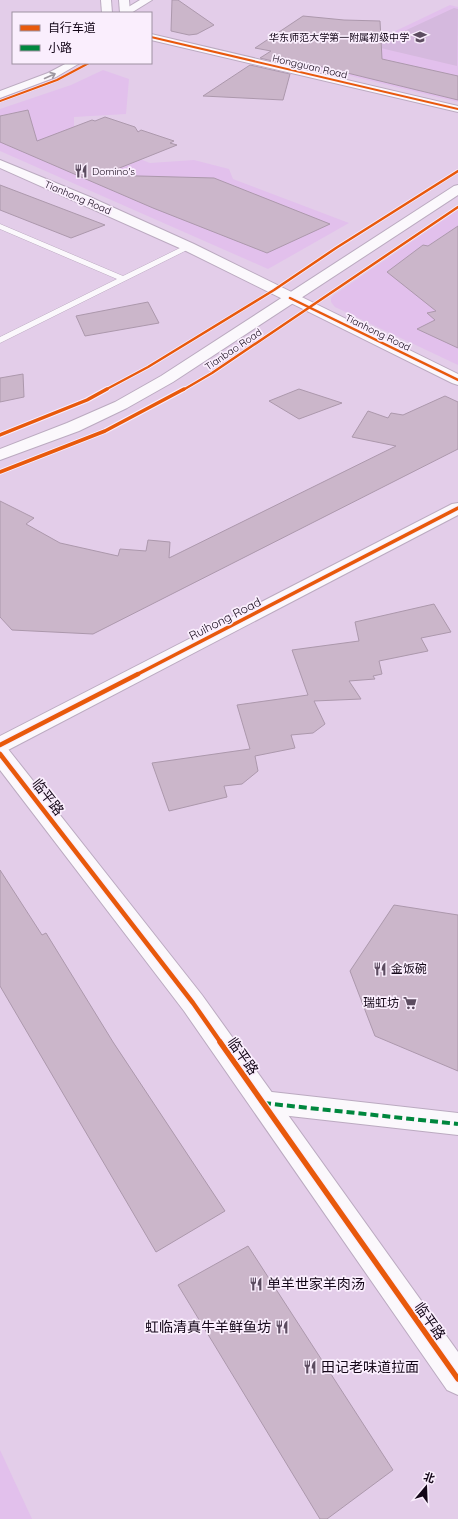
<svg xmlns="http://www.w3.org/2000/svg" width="458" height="1519" font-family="Quicksand,'Noto Sans SC',sans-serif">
<rect width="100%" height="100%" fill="#e3cde9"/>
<g fill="#e2c0ec">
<path d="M 450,5 L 458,7 L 458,102 L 318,68 Z"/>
<path d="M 103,70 L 129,79 L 126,114 L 74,117 L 74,133 L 150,163 L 194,160 L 229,169 L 233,179 L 349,223 L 268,269 L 0,151 L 0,109 L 71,85 Z"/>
<path d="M 458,210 L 458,365 L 335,307 L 331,302 L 331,298 L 334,295 Z"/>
<path d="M 0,1450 L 32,1519 L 0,1519 Z"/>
</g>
<path fill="#d5b9de" d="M 454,8 L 458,9 L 457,66 L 372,46 Z"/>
<g fill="#cbb6ca" stroke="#ac98ac">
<path d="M 172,0 L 178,0 L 214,25 L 197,34 L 189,35 L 171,31 Z"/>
<path d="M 303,16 L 344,20 L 380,21 L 382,59 L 458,76 L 458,100 L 294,60 L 293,66 L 260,58 L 271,51 L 255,48 Z"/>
<path d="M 250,65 L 290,74 L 283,100 L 203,96 Z"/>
<path d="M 28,110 L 37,141 L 92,120 L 95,121 L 105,117 L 135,127 L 138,132 L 141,130 L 174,141 L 170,143 L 177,145 L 102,175 L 214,178 L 330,224 L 267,253 L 153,208 L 0,142 L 0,116 Z"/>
<path d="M 0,185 L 105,225 L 71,238 L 0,210 Z"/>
<path d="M 458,226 L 458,348 L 417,329 L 435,320 L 427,313 L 436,311 L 387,272 L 423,245 L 428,246 Z"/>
<path d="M 148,302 L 159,323 L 85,336 L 76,316 Z"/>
<path d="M 23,374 L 24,397 L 0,402 L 0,378 Z"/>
<path d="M 299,389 L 342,403 L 299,419 L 269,401 Z"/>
<path d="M 445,396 L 458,402 L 458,449 L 93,634 L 12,630 L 0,617 L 0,501 L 34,518 L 26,524 L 60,543 L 118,556 L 120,549 L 146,551 L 148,540 L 170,542 L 169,558 L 396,446 L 352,437 L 368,411 L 388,418 L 391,413 L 403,415 Z"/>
<path d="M 434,604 L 451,632 L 421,638 L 428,651 L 379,661 L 382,674 L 373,676 L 375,679 L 349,681 L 361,699 L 314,701 L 325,724 L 313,733 L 291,735 L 295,748 L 255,756 L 258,771 L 242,784 L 224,786 L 227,797 L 169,811 L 152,763 L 250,749 L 237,705 L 308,695 L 292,650 L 359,641 L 355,622 Z"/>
<path d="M 0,870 L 42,935 L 46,933 L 113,1042 L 225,1211 L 156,1252 L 0,986 Z"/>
<path d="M 394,905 L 458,915 L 458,1071 L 375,1036 L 350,971 Z"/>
<path d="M 248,1246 L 393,1470 L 327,1519 L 320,1519 L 178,1285 Z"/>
</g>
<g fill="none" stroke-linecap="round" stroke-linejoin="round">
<g stroke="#bbaac0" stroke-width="1">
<path id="service" d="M 0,224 L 123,276 L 186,245 L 189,245 L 193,247 L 0,343 L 0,337 L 117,279 L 0,229 Z"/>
</g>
<g stroke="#bbaac0" stroke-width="2">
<path id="pedestrian" d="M 263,1091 L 458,1113 L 458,1135 L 263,1113 L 254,1110 L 250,1102 L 254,1094 Z"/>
</g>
<g stroke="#bbaac0" stroke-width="2">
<g id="minor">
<path d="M 140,0 L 152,0 L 131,13 L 120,12 Z"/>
<path d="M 151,34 L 458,106 L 458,112 L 151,40 Z"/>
<path d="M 0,160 L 90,197 L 194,244 L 458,374 L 458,385 L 452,383 L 184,250 L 0,168 Z"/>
<path d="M 458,503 L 458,515 L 8,750 L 0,752 L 0,736 L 452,504 Z"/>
</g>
</g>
<g stroke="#bbaac0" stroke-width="2">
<path id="tertiary" d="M 458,185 L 458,195 L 173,382 L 127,408 L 79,431 L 0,460 L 0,449 L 67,423 L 115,402 L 161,376 L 454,186 Z"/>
</g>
<g stroke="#bbaac0" stroke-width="2">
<g id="secondary">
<path d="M 101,0 L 111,0 L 112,13 L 102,13 Z"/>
<path d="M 119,0 L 129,0 L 130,13 L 120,13 Z"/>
<path d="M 67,63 L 80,63 L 56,77 L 0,98 L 0,91 L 48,73 Z"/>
<path d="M 0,746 L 8,749 L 202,995 L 458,1352 L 458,1395 L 447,1390 L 184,1011 L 0,770 Z"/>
</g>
</g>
<use href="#service" fill="#fbf8fc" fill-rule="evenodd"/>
<use href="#pedestrian" fill="#fbf8fc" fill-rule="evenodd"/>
<use href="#minor" fill="#fbf8fc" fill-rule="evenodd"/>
<use href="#tertiary" fill="#fbf8fc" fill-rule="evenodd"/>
<use href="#secondary" fill="#fbf8fc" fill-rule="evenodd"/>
<path stroke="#00873e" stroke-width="4" stroke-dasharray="8 4" stroke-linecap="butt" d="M 263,1103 L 458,1124"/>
<g stroke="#faeefd" stroke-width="3">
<g id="cycleway-far4">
<path d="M 151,37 L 458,109"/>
<path d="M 0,101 L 57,80 L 89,63"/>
</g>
</g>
<g stroke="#faeefd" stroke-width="4">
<g id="cycleway-far3">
<path d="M 290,298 L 458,380"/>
<path d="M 105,390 L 148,367 L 274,290 L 336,248 L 458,171"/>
<path d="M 183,390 L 212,373 L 458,207"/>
</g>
</g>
<g stroke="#faeefd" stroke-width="5.5">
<g id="cycleway-far2">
<path d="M 0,435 L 87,400 L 107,389"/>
<path d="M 0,472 L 105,431 L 184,389"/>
<path d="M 136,675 L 458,508"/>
</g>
</g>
<g stroke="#faeefd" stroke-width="7">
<g id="cycleway-far1">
<path d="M 0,745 L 138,674"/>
<path d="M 0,754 L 193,1003 L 221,1043"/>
</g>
</g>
<g stroke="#faeefd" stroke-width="8">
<path id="cycleway" d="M 220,1042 L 458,1379"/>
</g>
<use href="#cycleway-far4" stroke="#e8590c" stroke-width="2"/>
<use href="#cycleway-far3" stroke="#e8590c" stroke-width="2.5"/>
<use href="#cycleway-far2" stroke="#e8590c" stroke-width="3.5"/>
<use href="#cycleway-far1" stroke="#e8590c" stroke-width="4.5"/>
<use href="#cycleway" stroke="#e8590c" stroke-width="5.5"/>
</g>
<defs><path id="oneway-shaft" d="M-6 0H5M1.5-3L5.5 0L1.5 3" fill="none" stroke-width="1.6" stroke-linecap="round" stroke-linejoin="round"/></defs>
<use stroke="#9e97a0" href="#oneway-shaft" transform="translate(50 76) rotate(-24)"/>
<defs>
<g id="school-bare" transform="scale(1.08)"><path d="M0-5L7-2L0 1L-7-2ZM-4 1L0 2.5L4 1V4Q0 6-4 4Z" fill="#5c4c60" stroke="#faeefd" stroke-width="2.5" paint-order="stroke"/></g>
<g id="restaurant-bare" transform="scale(1.08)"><path d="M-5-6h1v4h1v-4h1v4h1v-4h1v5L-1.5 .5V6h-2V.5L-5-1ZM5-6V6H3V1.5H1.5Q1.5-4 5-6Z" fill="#5c4c60" stroke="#faeefd" stroke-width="2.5" paint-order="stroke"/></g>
<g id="supermarket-bare" transform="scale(1.08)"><path d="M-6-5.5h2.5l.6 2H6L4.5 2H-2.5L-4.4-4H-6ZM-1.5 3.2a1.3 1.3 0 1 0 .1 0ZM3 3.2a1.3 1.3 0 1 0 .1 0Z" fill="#5c4c60" stroke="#faeefd" stroke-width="2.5" paint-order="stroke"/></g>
</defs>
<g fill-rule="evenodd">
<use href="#school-bare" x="420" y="37"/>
<use href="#restaurant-bare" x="81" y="171"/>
<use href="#restaurant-bare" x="380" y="969"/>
<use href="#supermarket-bare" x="410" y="1003"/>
<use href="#restaurant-bare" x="256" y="1284"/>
<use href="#restaurant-bare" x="282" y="1327"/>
<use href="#restaurant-bare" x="310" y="1367"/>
</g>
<g text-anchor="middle" stroke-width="3.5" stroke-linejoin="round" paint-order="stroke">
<g font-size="10" fill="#130617" stroke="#faeefd" text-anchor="end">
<text x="409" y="41">华东师范大学第一附属初级中学</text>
<text x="92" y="175" text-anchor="start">Domino's</text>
</g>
<g font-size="10" fill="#130617" stroke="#faeefd">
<text transform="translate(310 66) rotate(13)" y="4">Hongguan Road</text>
<text transform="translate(78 197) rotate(23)" y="4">Tianhong Road</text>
<text transform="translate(378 332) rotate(26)" y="4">Tianhong Road</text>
<text transform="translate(233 349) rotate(-34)" y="4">Tianbao Road</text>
</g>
<g font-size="12" fill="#130617" stroke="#faeefd">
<text transform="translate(225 619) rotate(-27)" y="4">Ruihong Road</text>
</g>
<g font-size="12" fill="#130617" stroke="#faeefd" text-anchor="start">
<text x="391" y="973">金饭碗</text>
<text x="399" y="1007" text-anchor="end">瑞虹坊</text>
</g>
<g font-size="14" fill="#130617" stroke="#faeefd">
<text transform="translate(48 797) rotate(52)" y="5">临平路</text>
<text transform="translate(243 1056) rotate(55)" y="5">临平路</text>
<text transform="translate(430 1321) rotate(55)" y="5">临平路</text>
</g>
<g font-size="14" fill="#130617" stroke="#faeefd" text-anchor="start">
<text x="267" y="1289">单羊世家羊肉汤</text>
<text x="271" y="1332" text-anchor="end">虹临清真牛羊鲜鱼坊</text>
<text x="321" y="1372">田记老味道拉面</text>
</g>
</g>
<rect x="12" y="12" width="140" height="52" fill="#faeefd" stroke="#9e91a1"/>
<rect x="20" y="25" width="20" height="6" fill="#e8590c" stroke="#9e91a1"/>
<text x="48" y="32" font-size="12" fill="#130617">自行车道</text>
<rect x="20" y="45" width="20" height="6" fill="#00873e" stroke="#9e91a1"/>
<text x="48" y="52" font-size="12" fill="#130617">小路</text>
<g transform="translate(426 1487) rotate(19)" stroke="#faeefd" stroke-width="3" paint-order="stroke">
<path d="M0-3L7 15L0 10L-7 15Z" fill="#130617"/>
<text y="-6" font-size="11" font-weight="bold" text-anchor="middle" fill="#130617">北</text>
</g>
</svg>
